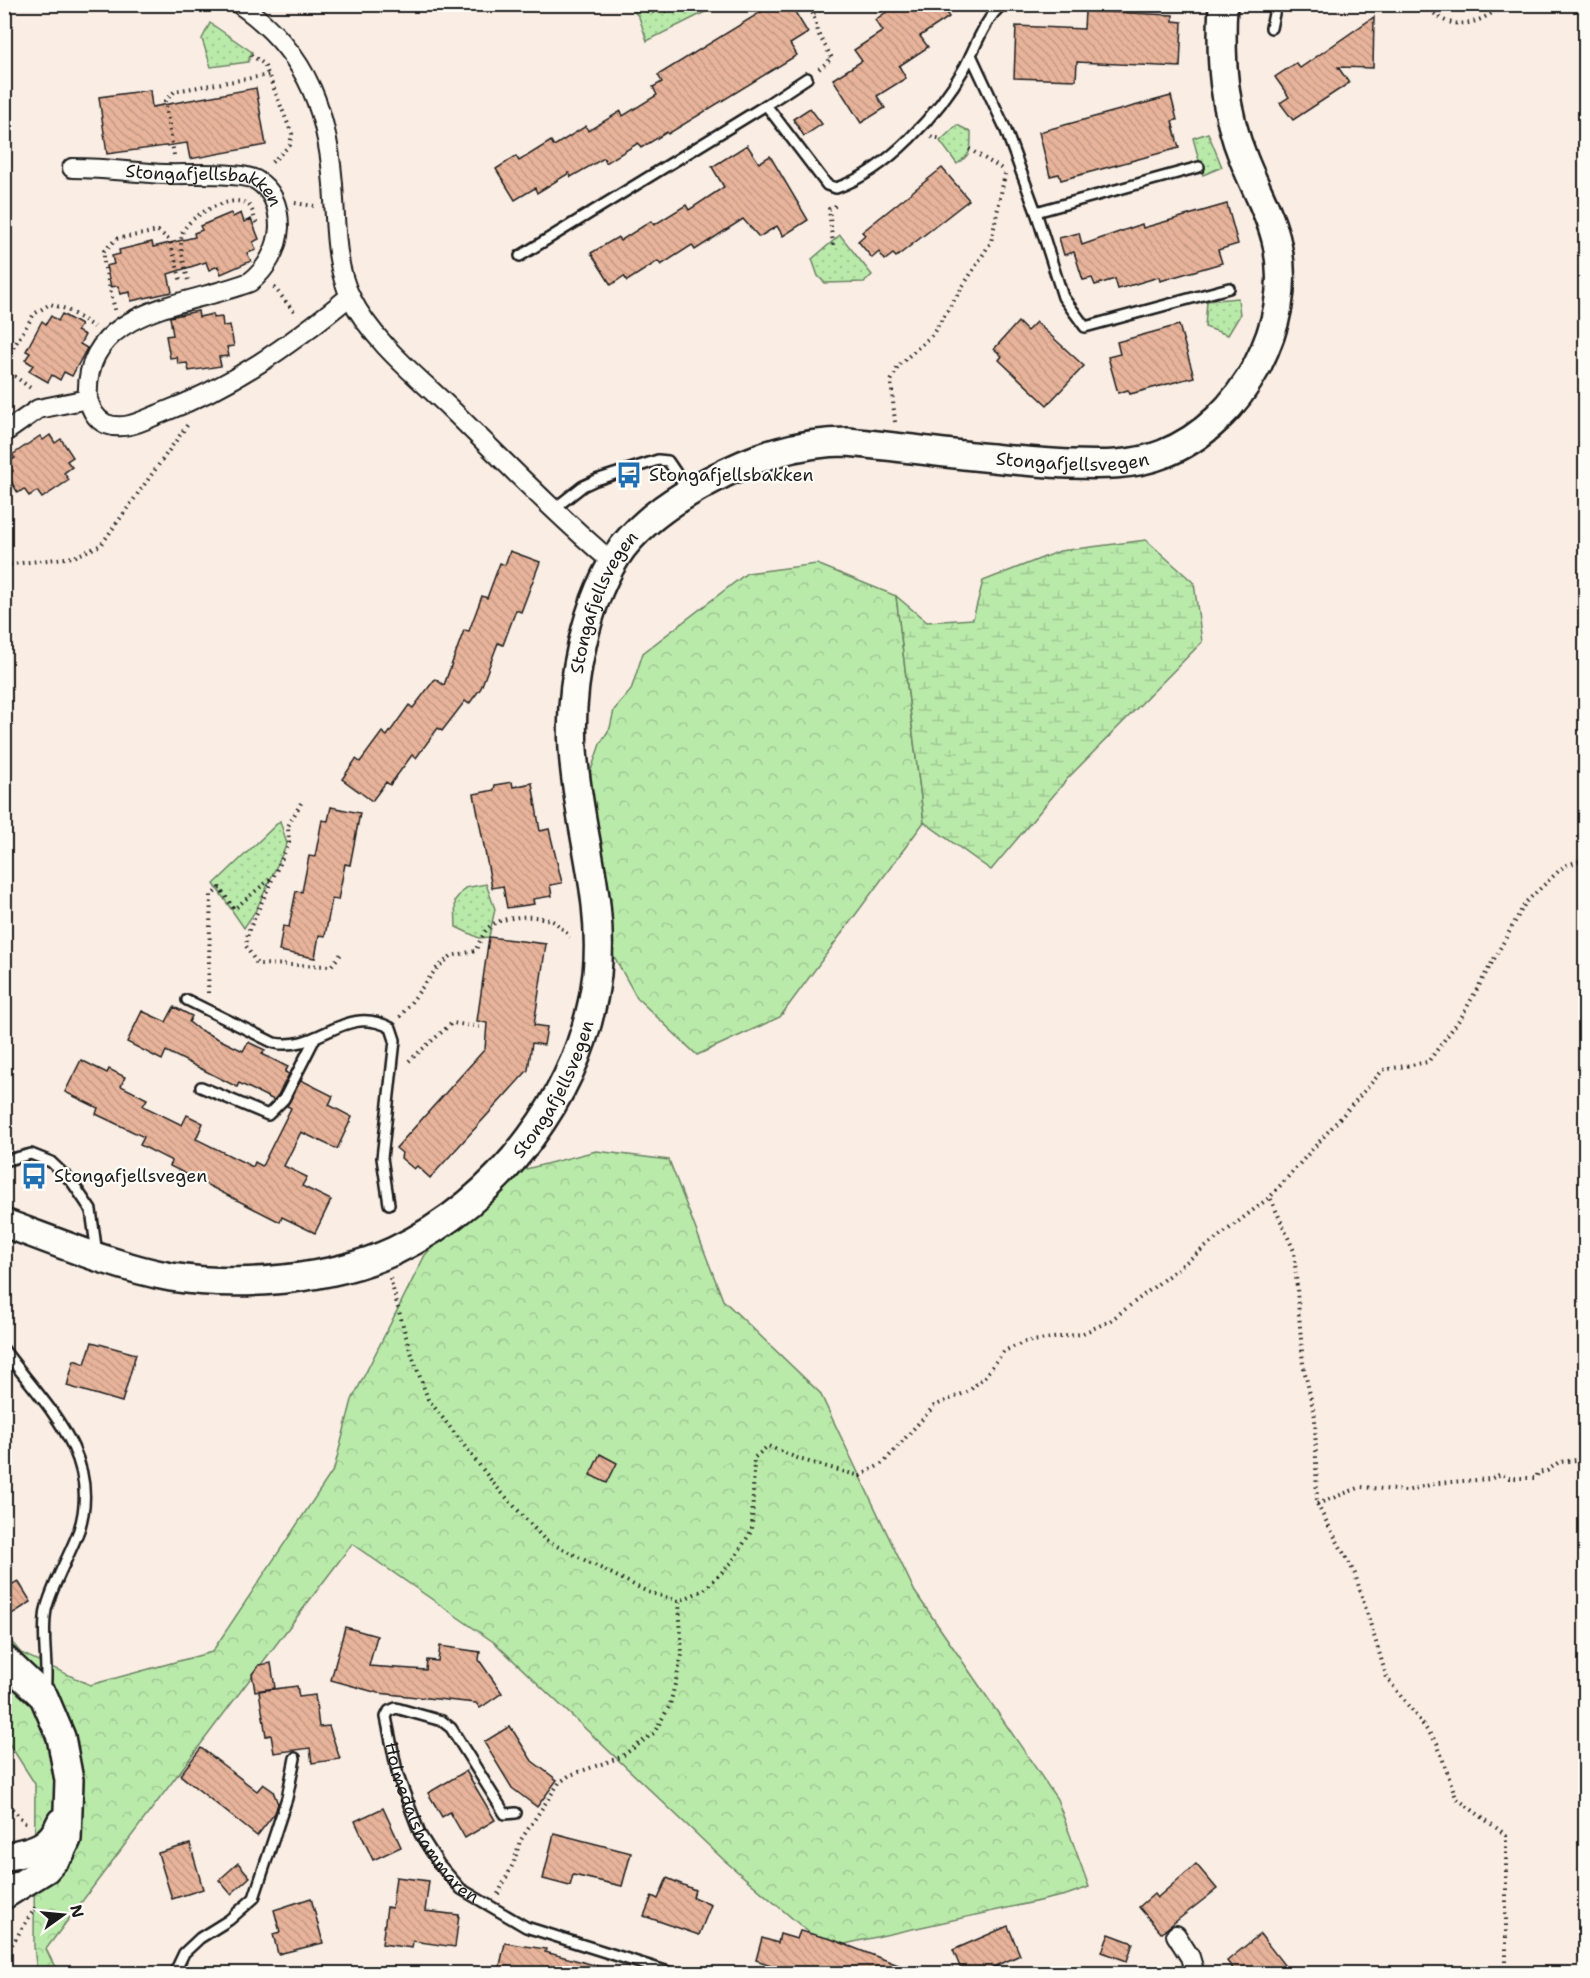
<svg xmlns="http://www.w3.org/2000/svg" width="1590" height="1978" font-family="'Shantell Sans',sans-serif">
<defs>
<pattern id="forest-crowns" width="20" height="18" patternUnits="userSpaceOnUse" patternTransform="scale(1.5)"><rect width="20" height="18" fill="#baeaaa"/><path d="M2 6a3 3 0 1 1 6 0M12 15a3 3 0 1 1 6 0" fill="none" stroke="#9fc892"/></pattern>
<pattern id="wetland-marsh" width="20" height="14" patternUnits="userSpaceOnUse" patternTransform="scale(1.5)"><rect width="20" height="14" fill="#baeaaa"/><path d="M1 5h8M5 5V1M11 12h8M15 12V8" fill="none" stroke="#9fc892"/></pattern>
<pattern id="park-dots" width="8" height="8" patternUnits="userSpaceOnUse" patternTransform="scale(1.5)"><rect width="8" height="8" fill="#baeaaa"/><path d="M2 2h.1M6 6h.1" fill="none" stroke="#9fc892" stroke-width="1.8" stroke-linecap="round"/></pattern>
<pattern id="building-back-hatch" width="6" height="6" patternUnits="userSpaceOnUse" patternTransform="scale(1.5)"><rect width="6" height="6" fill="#e7b39a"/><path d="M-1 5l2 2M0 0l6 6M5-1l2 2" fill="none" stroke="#c69984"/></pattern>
</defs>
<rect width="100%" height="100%" fill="#f9ede4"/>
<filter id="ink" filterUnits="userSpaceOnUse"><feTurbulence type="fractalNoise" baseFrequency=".0167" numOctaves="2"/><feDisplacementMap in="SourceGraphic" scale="12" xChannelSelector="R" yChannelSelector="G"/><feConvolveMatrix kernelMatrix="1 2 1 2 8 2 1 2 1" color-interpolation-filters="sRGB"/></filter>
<g filter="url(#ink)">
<g fill="url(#forest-crowns)" stroke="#6b8363" stroke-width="1.5">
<path d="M 817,564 L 896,596 L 924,822 L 780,1017 L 697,1055 L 637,998 L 594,920 L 588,779 L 600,744 L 610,728 L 614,710 L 631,690 L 643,653 L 747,573 Z"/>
<path d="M 596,1151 L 669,1160 L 723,1300 L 820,1393 L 915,1592 L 1057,1799 L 1089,1887 L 1066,1895 L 827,1948 L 725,1861 L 495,1643 L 352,1544 L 46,1949 L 58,1973 L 37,1973 L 34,1946 L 35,1784 L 5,1737 L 4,1633 L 21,1653 L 90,1685 L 212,1652 L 334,1469 L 352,1400 L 425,1255 L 495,1177 Z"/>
</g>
<path fill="url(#wetland-marsh)" stroke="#6b8363" stroke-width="1.5" d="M 1146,540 L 1194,583 L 1202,642 L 1068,778 L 991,870 L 924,822 L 896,596 L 927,622 L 973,619 L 983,581 L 1060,551 Z"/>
<g fill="url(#park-dots)" stroke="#6b8363" stroke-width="1.5">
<path d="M 611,5 L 611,4 L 719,5 L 647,41 L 639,17 L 631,8 Z"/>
<path d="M 210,23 L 252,52 L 248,62 L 211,67 L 202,39 Z"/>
<path d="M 957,125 L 971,132 C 971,150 972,154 957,164 L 940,141 Z"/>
<path d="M 1208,133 L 1222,167 L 1203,175 L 1193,138 Z"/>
<path d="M 840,235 L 872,275 L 864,282 L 825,283 L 818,276 L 812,259 Z"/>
<path d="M 1238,298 L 1240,315 L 1228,335 L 1205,327 L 1207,301 Z"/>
<path d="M 280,821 L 287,844 L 256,910 L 244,928 L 214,884 Z"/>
<path d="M 486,884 L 495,909 L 489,937 L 479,938 L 456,927 L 455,900 L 465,888 Z"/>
</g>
<g fill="url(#building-back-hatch)" stroke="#1c1c1c" stroke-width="1.5">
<path d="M 774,4 L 790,4 L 808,33 L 790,44 L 797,55 L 668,134 L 667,132 L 641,148 L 638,143 L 606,163 L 604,158 L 571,177 L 569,173 L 537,193 L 535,188 L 515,200 L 496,169 L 516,156 L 519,161 L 551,141 L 554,146 L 586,126 L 588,131 L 621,111 L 623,116 L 657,95 L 653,87 L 662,82 L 658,75 Z"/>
<path d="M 898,4 L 941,4 L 949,17 L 920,36 L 928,47 L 899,66 L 906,78 L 877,96 L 885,108 L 861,123 L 833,79 L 862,61 L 854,50 L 883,31 L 875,20 Z"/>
<path d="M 1085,11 L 1173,15 L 1173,21 L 1182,22 L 1180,67 L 1077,62 L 1076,80 L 1014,78 L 1016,26 L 1084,29 Z"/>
<path d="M 1374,17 L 1373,68 L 1338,67 L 1349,83 L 1293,120 L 1280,103 L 1289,97 L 1275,77 L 1296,63 L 1300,68 Z"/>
<path d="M 256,88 L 266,145 L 190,159 L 187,143 L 107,154 L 99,97 L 150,90 L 152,107 Z"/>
<path d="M 1171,96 L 1177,120 L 1172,121 L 1179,148 L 1061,180 L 1059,174 L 1050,176 L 1039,132 Z"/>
<path d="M 810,108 L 822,124 L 804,136 L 793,119 Z"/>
<path d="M 747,145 L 759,163 L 770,156 L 808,220 L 783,236 L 777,226 L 759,237 L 743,219 L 695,250 L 692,245 L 661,265 L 658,261 L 627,281 L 624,276 L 611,285 L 591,253 L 618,237 L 620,241 L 651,221 L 654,225 L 686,205 L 689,210 L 724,187 L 712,167 Z"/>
<path d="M 942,168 L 969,200 L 896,257 L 893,254 L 885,260 L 879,252 L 872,258 L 858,241 L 865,235 L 862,232 Z"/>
<path d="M 1227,204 L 1238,244 L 1218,250 L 1222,263 L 1160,281 L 1159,277 L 1118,289 L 1115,279 L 1095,285 L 1092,278 L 1083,280 L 1074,252 L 1064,255 L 1059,238 L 1079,233 L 1082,245 L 1142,224 L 1143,228 Z"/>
<path d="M 231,213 L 233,217 L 241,213 L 244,222 L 251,219 L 259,239 L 253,242 L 256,250 L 247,253 L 251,261 L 221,274 L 218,266 L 209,270 L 206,262 L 168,274 L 172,292 L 131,301 L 130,292 L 120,294 L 118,286 L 111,287 L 106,266 L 114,264 L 112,256 L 120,254 L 119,250 L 152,242 L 153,247 L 195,237 L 194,233 L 202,230 L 200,226 Z"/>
<path d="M 198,311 L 199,317 L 213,314 L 213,318 L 222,317 L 223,326 L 230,325 L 234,346 L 227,347 L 229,356 L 219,357 L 221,366 L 189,371 L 187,363 L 178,364 L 177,357 L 170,358 L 166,336 L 173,335 L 170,317 Z"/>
<path d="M 62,314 L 81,325 L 77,331 L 85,335 L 80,344 L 87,348 L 72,376 L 64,372 L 60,380 L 52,375 L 48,382 L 29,371 L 33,365 L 25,360 L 30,353 L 26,351 L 42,321 L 46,324 L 51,316 L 58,321 Z"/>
<path d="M 1018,322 L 1027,331 L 1036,322 L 1084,366 L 1047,405 L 999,360 L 1002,356 L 994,349 Z"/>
<path d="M 1179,325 L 1194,377 L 1130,394 L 1128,390 L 1118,393 L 1108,357 L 1120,354 L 1117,342 Z"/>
<path d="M 50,435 L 55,443 L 61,439 L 73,457 L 67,461 L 72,467 L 64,473 L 69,480 L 42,498 L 37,491 L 29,496 L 24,489 L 18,493 L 7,475 L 13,471 L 7,463 L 15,458 L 12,455 L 28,444 L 40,436 L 43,440 Z"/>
<path d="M 510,551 L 540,562 L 521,612 L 516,610 L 503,645 L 498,643 L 481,688 L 469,704 L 465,701 L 442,731 L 438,728 L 416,758 L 412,755 L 390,785 L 386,782 L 372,801 L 342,779 L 356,759 L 360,762 L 382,732 L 387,736 L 409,705 L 413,708 L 435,679 L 444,685 L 464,630 L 469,631 L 482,596 L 487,598 L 500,563 L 505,565 Z"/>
<path d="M 512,782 L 513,787 L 532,783 L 540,831 L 549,829 L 562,883 L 550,885 L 552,896 L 533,899 L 534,904 L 507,908 L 503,886 L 492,888 L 474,794 L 494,790 L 495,785 Z"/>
<path d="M 331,807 L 360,813 L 350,865 L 345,864 L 338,900 L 332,899 L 325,936 L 319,935 L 315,958 L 279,951 L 283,926 L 289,927 L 296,891 L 302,892 L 309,856 L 315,857 L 322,820 L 328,821 Z"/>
<path d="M 489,937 L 546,944 L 534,1025 L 547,1027 L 544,1045 L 532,1043 L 528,1070 L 430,1178 L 417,1166 L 414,1169 L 401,1158 L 402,1153 L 396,1148 L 485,1049 L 487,1023 L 477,1021 Z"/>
<path d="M 174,1007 L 192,1016 L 189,1022 L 198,1029 L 243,1051 L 248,1042 L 265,1050 L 262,1054 L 288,1067 L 285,1072 L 289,1074 L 278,1095 L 274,1100 L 239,1083 L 237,1087 L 166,1051 L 162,1060 L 127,1042 L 142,1011 L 166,1022 Z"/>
<path d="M 81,1060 L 107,1073 L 109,1069 L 125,1077 L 121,1086 L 147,1099 L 143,1106 L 182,1125 L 187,1115 L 203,1123 L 196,1139 L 253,1167 L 255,1162 L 262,1166 L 291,1108 L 287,1106 L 301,1080 L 333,1096 L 329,1105 L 352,1117 L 337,1149 L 301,1132 L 284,1166 L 307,1177 L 302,1186 L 331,1200 L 315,1233 L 282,1217 L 280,1222 L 170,1166 L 172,1161 L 140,1145 L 144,1137 L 96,1114 L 98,1108 L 65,1092 Z"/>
<path d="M 92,1342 L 136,1354 L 122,1402 L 67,1386 L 74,1360 L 85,1364 Z"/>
<path d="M 600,1454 L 617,1463 L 607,1483 L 590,1475 Z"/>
<path d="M 18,1581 L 31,1602 L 4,1619 L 4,1589 Z"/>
<path d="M 345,1627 L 377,1636 L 369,1666 L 426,1670 L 427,1660 L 438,1661 L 440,1646 L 480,1652 L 479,1660 L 502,1693 L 480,1708 L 476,1703 L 378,1693 L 331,1680 Z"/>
<path d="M 271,1663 L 275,1688 L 255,1691 L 252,1674 L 259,1665 Z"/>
<path d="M 297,1686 L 299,1697 L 315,1695 L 319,1727 L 329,1726 L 340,1759 L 312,1763 L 310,1748 L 274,1753 L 271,1735 L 266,1736 L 259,1691 Z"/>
<path d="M 510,1726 L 532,1761 L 557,1780 L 537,1807 L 512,1788 L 484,1742 Z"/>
<path d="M 201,1748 L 257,1791 L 263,1784 L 273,1791 L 278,1804 L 275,1813 L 257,1836 L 180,1775 Z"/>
<path d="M 466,1771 L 495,1820 L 465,1838 L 450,1812 L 442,1817 L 428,1793 Z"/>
<path d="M 383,1808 L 401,1847 L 373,1860 L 355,1821 Z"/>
<path d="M 554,1833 L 631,1853 L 622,1886 L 573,1875 L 570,1886 L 543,1879 Z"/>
<path d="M 190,1844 L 203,1889 L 172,1899 L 158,1853 Z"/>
<path d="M 238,1863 L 250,1877 L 231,1894 L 219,1880 Z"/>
<path d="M 1196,1864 L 1217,1889 L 1161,1933 L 1139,1907 L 1154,1894 L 1157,1898 Z"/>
<path d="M 396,1877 L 429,1881 L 425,1911 L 459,1915 L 455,1947 L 413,1941 L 412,1948 L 382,1944 L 387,1907 L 392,1908 Z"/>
<path d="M 667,1878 L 695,1890 L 693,1897 L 711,1905 L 699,1935 L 644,1916 L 652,1896 L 658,1899 Z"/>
<path d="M 311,1898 L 323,1943 L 278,1954 L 273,1934 L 280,1932 L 274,1910 Z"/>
<path d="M 1008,1926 L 1020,1955 L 979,1974 L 963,1974 L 953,1950 Z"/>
<path d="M 800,1931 L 831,1939 L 914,1971 L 914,1974 L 769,1974 L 771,1965 L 756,1960 L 762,1938 L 778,1943 L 780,1934 L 797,1939 Z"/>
<path d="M 1109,1934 L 1133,1943 L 1127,1961 L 1102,1952 Z"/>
<path d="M 1260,1934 L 1291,1974 L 1237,1974 L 1227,1961 Z"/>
<path d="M 505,1943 L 546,1949 L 545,1952 L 602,1967 L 601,1974 L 498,1974 Z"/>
</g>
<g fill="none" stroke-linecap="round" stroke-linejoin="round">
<g stroke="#1c1c1c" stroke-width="14">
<g id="lane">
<path d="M 1271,28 L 1276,4"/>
<path d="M 971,55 L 1005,128 L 1036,212 L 1063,297 L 1085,327 L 1229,288"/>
<path d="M 766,105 L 807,78"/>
<path d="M 1036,212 L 1199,167"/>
<path d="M 520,256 L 766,105 L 827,185 L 836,188 C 887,171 939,113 965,67 C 975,48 985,18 1003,4"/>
<path d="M 555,508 L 583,486 L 596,480 L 658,460 L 668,461 L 687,489"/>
<path d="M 187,1000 L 274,1043 C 320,1052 344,1003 391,1028 L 395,1040 L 382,1158 L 389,1204"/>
<path d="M 201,1087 L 268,1115 L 284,1099 L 314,1040"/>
<path d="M 4,1161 L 31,1154 L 51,1162 L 72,1182 L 91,1210 L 97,1254"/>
<path d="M 4,1350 C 44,1404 103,1456 79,1530 C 70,1555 51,1587 46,1610 C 41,1638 49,1665 45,1692"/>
<path id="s1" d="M 516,1813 L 505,1814 L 451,1728 L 442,1721 L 396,1708 L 389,1711 L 386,1717 L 398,1776 L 420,1834 L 439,1864 L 461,1889 L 526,1927 L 675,1974"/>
<path d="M 174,1974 L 184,1953 L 200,1938 L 229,1920 L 254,1898 L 287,1798 L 295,1758"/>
</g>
</g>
<g stroke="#1c1c1c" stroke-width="22">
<g id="street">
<path d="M 239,4 C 310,53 330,117 334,200 C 336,232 336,268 351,298 C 373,342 417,376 451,409 C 504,461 557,515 613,563"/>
<path id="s2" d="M 72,168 C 105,168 132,172 164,174 C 185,175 239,171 256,180 C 273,190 279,207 279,227 C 278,248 267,269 250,282 C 189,306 82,307 88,399"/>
<path d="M 4,433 L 38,409 L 88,399 C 91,409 95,419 106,424 C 124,431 142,421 159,414 C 233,386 289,346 350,296"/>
<path d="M 1176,1935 L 1190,1957 L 1195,1974"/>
</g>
</g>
<g stroke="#1c1c1c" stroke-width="32">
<g id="secondary">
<path id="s3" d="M 4,1223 C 57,1242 116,1267 171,1277 C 239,1288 331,1280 394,1251 C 501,1200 583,1092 597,974 C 605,897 577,825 573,749 C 569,687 585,598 623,547 C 646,518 677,498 709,481 C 754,457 797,442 848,442 C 922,449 995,461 1069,464 C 1100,465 1133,466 1163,454 C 1204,438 1236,405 1257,366 C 1277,327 1286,288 1277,244 C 1271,215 1255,188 1244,160 C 1223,109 1220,59 1223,4"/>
<path d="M 4,1659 L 44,1697 L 61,1737 L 69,1780 L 67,1839 L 61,1852 L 46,1869 L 4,1895"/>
<path d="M 4,1857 C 31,1851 49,1850 61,1822"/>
</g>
</g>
<g stroke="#1c1c1c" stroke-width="4" stroke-dasharray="1.5 4.5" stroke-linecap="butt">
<path d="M 630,4 C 647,13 663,16 679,4"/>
<path d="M 804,4 L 813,14"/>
<path d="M 1427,4 C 1444,34 1482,26 1502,4"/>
<path d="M 251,55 L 264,64 L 292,134 L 290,145 L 269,165"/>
<path d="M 819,69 L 832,58 L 819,35 L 813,14 L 828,4"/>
<path d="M 931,137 L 943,139"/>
<path d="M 969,149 L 1002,169"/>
<path d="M 174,155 L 165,101 L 175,91 L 269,75"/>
<path d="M 295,203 L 314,206"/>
<path d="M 833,245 L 829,209 L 837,205"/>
<path d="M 188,280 C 185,266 179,249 182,234 C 186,217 231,193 247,204 C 254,209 253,217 257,224"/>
<path d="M 274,287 L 296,314"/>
<path d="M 115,310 L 104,264 L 104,251 L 116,239 L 158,231 L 170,240 L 181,282"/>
<path d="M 11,376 L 8,356 L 34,314 L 50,304 L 66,309 L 94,327"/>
<path d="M 4,380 L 13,375 L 33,390"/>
<path d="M 895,422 L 891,381 L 899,365 L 932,335 L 991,242 L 1005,174"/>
<path d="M 4,565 L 74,557 L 101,545 L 188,424"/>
<path d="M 301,803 L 288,826 L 289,843 L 248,932 L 246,946 L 257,964 L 331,966 L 341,954"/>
<path d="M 208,993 L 211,895 L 220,888 L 234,909 L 269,880 L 273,881"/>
<path d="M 400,1017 L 436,969 L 451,956 L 475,951 C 479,944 482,935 487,929 C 499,915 541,913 556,923 C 561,927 566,933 570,937"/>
<path d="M 409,1061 L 452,1023 L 481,1027"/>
<path d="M 390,1278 L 408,1344 L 428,1399 L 494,1484 L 545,1540 L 648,1592 L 679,1601 L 704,1590 L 732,1562 L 752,1530 L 754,1458 L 768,1446 L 802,1460 L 860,1476 L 883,1463 L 934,1406 L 969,1391 L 985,1376 L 1004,1351 L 1025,1342 L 1081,1334 L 1110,1321 L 1270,1197"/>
<path d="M 1317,1504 L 1361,1487 L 1406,1491 L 1438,1483 L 1490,1479 L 1501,1474 L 1509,1478 L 1536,1478 L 1538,1473 L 1547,1471 L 1559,1462 L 1586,1459"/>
<path d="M 4,1800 L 28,1826"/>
<path d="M 498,1894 L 514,1862 L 520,1841 L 559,1783 L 570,1775 L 621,1757 L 654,1733 L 670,1705 L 682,1655 L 679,1602"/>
<path d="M 4,1967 L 11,1946 L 37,1905"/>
<path d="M 1506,1974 L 1506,1835 L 1456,1798 L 1437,1743 L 1387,1678 L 1355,1574 L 1317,1504 L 1315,1417 L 1303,1364 L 1294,1251 L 1270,1197 L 1383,1070 L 1428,1062 L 1462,1016 L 1526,902 L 1564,866 L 1586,859"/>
</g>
<use href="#lane" stroke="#fdfcf7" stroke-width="9"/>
<use href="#street" stroke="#fdfcf7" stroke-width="18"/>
<use href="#secondary" stroke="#fdfcf7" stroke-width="27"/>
</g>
</g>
<defs>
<g id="bus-bare" transform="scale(2.07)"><path d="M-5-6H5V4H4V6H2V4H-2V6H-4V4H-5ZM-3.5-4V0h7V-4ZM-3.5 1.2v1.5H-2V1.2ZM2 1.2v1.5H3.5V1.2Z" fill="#1f6fb2" stroke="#fdfcf7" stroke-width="2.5" paint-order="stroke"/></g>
</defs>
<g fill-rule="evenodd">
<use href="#bus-bare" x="629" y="475"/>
<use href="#bus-bare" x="34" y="1176"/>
</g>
<g text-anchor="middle" stroke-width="4.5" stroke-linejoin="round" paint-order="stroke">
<g font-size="18" fill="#1c1c1c" stroke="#fdfcf7">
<text dy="6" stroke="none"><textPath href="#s2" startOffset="136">Stongafjellsbakken</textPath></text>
<text dy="6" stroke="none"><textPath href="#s3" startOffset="1680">Stongafjellsvegen</textPath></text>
<text dy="6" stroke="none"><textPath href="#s3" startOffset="1140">Stongafjellsvegen</textPath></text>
<text dy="6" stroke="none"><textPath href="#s3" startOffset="636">Stongafjellsvegen</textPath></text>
<text dy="6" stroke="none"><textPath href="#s1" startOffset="304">Holmedalshammaren</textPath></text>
</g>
<g font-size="18" fill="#1c1c1c" stroke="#fdfcf7" text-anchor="start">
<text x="649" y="481">Stongafjellsbakken</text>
<text x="54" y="1182">Stongafjellsvegen</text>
</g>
</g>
<rect width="1590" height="1978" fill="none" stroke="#fdfcf7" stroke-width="24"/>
<rect x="12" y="12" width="1566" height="1954" fill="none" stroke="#1c1c1c" stroke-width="2" filter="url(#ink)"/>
<g transform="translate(63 1915) rotate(75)" stroke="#fdfcf7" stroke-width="4.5" paint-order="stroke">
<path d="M0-4.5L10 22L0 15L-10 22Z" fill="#1c1c1c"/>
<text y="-9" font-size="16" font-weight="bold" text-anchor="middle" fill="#1c1c1c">N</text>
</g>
</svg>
